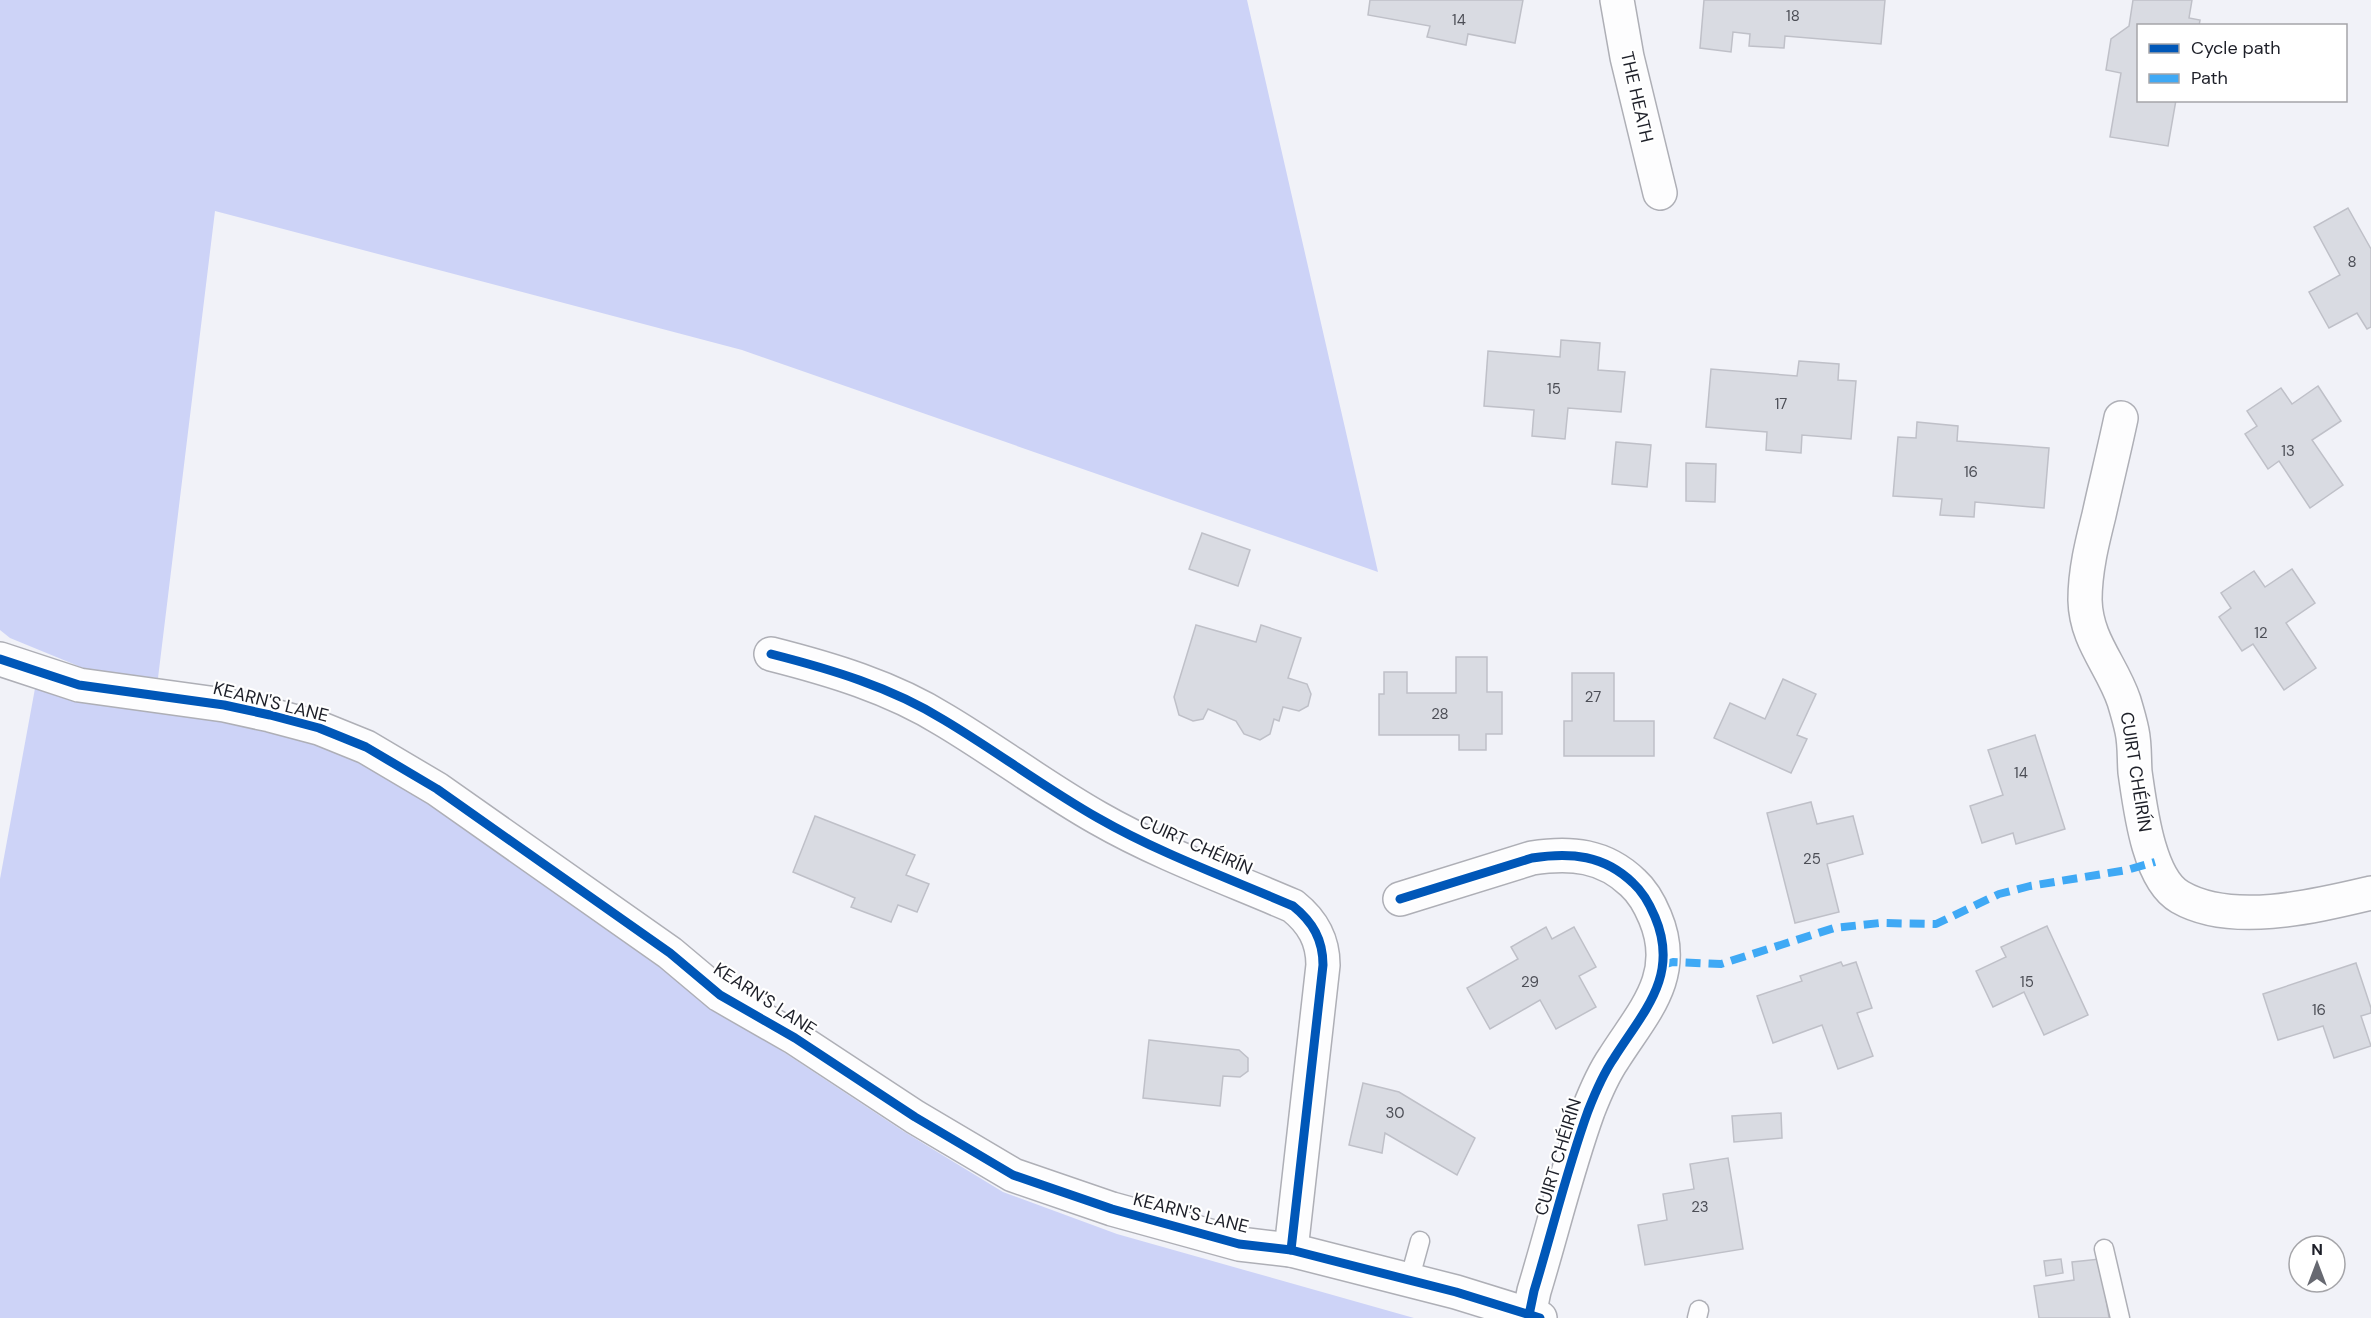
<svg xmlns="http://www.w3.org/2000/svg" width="2371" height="1318" font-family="'DM Sans',sans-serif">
<rect width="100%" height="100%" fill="#f1f2f8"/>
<g fill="#cdd3f7">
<path d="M 0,0 L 1247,0 L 1378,572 L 742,350 L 215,211 L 158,678 L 88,670 L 10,638 L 0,630 Z"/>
<path d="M 36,683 L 300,734 L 407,784 L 537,880 L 717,1008 L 903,1131 L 1003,1192 L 1117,1234 L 1414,1318 L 0,1318 L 0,879 Z"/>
</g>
<g fill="#d9dbe2" stroke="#bfc0c8" stroke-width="1.5">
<path d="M 1370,0 L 1523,0 L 1515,43 L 1468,34 L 1466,45 L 1427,37 L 1430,26 L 1368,15 Z"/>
<path d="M 1704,0 L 1885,0 L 1881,44 L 1785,36 L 1784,48 L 1749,46 L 1750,34 L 1733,32 L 1731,52 L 1700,48 Z"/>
<path d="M 2133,0 L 2192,0 L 2189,18 L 2200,20 L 2199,26 L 2138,26 L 2138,100 L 2176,100 L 2168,146 L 2110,137 L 2121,73 L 2106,70 L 2111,39 L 2129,26 Z"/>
<path d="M 2348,208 L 2371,249 L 2371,327 L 2367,329 L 2357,313 L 2329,328 L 2309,292 L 2340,275 L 2314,227 Z"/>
<path d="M 1561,340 L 1600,343 L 1598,370 L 1625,372 L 1621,412 L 1568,408 L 1565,439 L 1532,436 L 1534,410 L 1484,406 L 1488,351 L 1560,357 Z"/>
<path d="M 1799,361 L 1839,364 L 1838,380 L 1856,381 L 1851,439 L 1802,435 L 1801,453 L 1766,450 L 1767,432 L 1706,427 L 1711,369 L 1797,376 Z"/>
<path d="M 2318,386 L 2341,421 L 2312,440 L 2343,485 L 2310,508 L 2279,461 L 2268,469 L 2245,434 L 2257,426 L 2247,411 L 2281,388 L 2292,404 Z"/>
<path d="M 1917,422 L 1958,426 L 1957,441 L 2049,448 L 2044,508 L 1975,502 L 1974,517 L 1940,515 L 1942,499 L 1893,496 L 1898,437 L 1916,438 Z"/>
<path d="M 1616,442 L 1651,445 L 1647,487 L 1612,484 Z"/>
<path d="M 1686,463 L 1716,464 L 1715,502 L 1686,501 Z"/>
<path d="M 1202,533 L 1250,550 L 1238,586 L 1189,569 Z"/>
<path d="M 2292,569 L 2315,603 L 2286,623 L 2316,668 L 2284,690 L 2253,644 L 2242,651 L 2219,617 L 2231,608 L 2221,593 L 2254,571 L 2265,587 Z"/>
<path d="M 1196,625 L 1256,642 L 1261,625 L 1301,638 L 1288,678 L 1307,684 L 1311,694 L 1308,706 L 1299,711 L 1283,707 L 1279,721 L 1274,719 L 1270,734 L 1260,740 L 1244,734 L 1236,721 L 1208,709 L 1203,719 L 1193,721 L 1179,715 L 1174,697 Z"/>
<path d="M 1456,657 L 1487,657 L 1487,692 L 1502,692 L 1502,734 L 1486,734 L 1486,750 L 1459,750 L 1459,735 L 1379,735 L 1379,694 L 1384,694 L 1384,672 L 1407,672 L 1407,693 L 1456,693 Z"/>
<path d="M 1572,673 L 1614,673 L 1614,721 L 1654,721 L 1654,756 L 1564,756 L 1564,721 L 1572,721 Z"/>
<path d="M 1783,679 L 1816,694 L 1797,735 L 1807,739 L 1791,773 L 1714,738 L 1730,703 L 1765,719 Z"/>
<path d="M 2035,735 L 2065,829 L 2016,844 L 2013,833 L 1982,843 L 1970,806 L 2003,795 L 1988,750 Z"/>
<path d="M 1811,802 L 1817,824 L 1853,816 L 1863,854 L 1827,864 L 1839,912 L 1795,923 L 1767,813 Z"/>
<path d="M 815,816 L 915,855 L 906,875 L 929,884 L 917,912 L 898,905 L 891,922 L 851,907 L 855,898 L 793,872 Z"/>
<path d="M 2047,926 L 2088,1015 L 2044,1035 L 2024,992 L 1993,1007 L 1976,971 L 2006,957 L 2001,947 Z"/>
<path d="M 1546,927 L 1552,939 L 1574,927 L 1596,967 L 1579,976 L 1596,1007 L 1556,1029 L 1540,1000 L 1490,1029 L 1467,988 L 1518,959 L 1511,947 Z"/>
<path d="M 1841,962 L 1843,966 L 1856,962 L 1872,1008 L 1857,1013 L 1873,1056 L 1838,1069 L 1822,1025 L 1773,1043 L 1757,996 L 1802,981 L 1800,976 Z"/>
<path d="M 2356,963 L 2371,1008 L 2371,1013 L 2361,1016 L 2371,1046 L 2334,1058 L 2323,1026 L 2278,1040 L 2263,994 Z"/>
<path d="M 1149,1040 L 1239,1050 L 1248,1058 L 1248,1071 L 1240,1077 L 1223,1076 L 1220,1106 L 1143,1098 Z"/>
<path d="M 1363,1083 L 1399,1092 L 1475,1138 L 1457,1175 L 1385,1133 L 1382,1153 L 1349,1145 Z"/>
<path d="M 1781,1113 L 1782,1138 L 1734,1142 L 1732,1116 Z"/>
<path d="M 1728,1158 L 1743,1249 L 1645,1265 L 1638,1225 L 1667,1220 L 1663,1194 L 1694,1189 L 1690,1164 Z"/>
<path d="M 2061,1259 L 2063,1273 L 2046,1276 L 2044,1261 Z"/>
<path d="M 2100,1259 L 2109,1318 L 2039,1318 L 2034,1286 L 2074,1280 L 2072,1262 Z"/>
</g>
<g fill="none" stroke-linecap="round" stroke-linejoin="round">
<g stroke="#aeafb6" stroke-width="21">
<g id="service">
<path d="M 2104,1249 L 2120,1318"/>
<path d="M 1409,1281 L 1420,1241"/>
<path d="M 1697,1318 L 1699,1310"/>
</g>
</g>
<g stroke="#aeafb6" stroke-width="36">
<g id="minor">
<path d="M 1617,0 L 1627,57 L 1660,193"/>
<path d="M 2121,418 C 2114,451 2106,483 2099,515 C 2092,543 2085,571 2085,600 C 2086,641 2112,665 2124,701 C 2127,711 2130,721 2132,731 C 2135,745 2134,759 2135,772 C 2140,806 2148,879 2180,897 C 2232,927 2316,906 2371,893"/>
<path d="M 771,654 C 830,669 891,687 944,720 C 996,751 1045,788 1098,818 C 1159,853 1228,878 1293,906 C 1313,922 1323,940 1323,965 L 1291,1250"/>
<path d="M 0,659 L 79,685 L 224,705 L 270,715 L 319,728 L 366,747 L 437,789 L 670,953 L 720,995 L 795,1038 L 915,1117 L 1013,1175 L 1112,1209 L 1239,1244 L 1291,1250 L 1456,1292 L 1540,1318"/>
<path d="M 1400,899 L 1532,858 C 1571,852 1604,855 1633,883 C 1643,892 1650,905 1655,917 C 1680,976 1643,1012 1614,1058 C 1603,1074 1595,1093 1588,1111 C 1567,1169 1552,1232 1534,1291 L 1529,1315"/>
</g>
</g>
<use href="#service" stroke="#fdfdfe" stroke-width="18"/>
<use href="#minor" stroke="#fdfdfe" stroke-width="33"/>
<path stroke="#3fa9f5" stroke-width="8" stroke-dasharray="15 8" stroke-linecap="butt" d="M 1663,965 L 1673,962 L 1721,964 L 1834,928 L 1880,923 L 1936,924 L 1999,894 L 2030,886 L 2127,870 L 2155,862"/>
<g stroke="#fff" stroke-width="13">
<g id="cycleway">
<path d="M 771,654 C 830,669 891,687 944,720 C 996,751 1045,788 1098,818 C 1159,853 1228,878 1293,906 C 1313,922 1323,940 1323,965 L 1291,1250"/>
<path d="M 0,659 L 79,685 L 224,705 L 270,715 L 319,728 L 366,747 L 437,789 L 670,953 L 720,995 L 795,1038 L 915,1117 L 1013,1175 L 1112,1209 L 1239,1244 L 1291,1250 L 1456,1292 L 1540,1318"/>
<path d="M 1400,899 L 1532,858 C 1571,852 1604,855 1633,883 C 1643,892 1650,905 1655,917 C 1680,976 1643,1012 1614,1058 C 1603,1074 1595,1093 1588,1111 C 1567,1169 1552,1232 1534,1291 L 1529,1315"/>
</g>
</g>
<use href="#cycleway" stroke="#0057b8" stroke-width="9"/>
</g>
<g text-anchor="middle" stroke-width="4.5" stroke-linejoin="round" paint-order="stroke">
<g font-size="15" fill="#4c4e56">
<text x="1793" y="21">18</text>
<text x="1459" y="25">14</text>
<text x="2352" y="267">8</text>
<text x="1554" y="394">15</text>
<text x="1781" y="409">17</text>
<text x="2288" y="456">13</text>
<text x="1971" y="477">16</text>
<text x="2261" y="638">12</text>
<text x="1593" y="702">27</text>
<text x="1440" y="719">28</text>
<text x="2021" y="778">14</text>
<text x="1812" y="864">25</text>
<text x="1530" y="987">29</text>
<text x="2027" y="987">15</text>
<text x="2319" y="1015">16</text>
<text x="1395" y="1118">30</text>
<text x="1700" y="1212">23</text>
</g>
<g font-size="18" fill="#1d1f28" stroke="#fff">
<text transform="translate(1637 97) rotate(77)" y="6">THE HEATH</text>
<text transform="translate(271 702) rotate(14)" y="6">KEARN'S LANE</text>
<text transform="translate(2136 772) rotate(81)" y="6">CUIRT CHÉIRÍN</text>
<text transform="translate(1196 845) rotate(24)" y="6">CUIRT CHÉIRÍN</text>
<text transform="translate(765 999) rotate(33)" y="6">KEARN'S LANE</text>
<text transform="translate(1558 1157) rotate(-73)" y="6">CUIRT CHÉIRÍN</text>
<text transform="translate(1191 1213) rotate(14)" y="6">KEARN'S LANE</text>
</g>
</g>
<rect x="2137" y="24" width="210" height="78" fill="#ffffff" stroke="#a5a5a9" stroke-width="1.5"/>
<rect x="2149" y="44" width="30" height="9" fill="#0057b8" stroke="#a5a5a9" stroke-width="1.5"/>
<text x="2191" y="54" font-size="18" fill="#1d1f28">Cycle path</text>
<rect x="2149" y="74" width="30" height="9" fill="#3fa9f5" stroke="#a5a5a9" stroke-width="1.5"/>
<text x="2191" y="84" font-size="18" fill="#1d1f28">Path</text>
<g transform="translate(2317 1264)"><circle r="28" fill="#ffffff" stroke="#a5a5a9" stroke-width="1.5"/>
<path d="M0-4.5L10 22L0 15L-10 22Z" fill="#676971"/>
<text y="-9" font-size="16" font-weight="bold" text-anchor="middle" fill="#1d1f28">N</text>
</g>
</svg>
